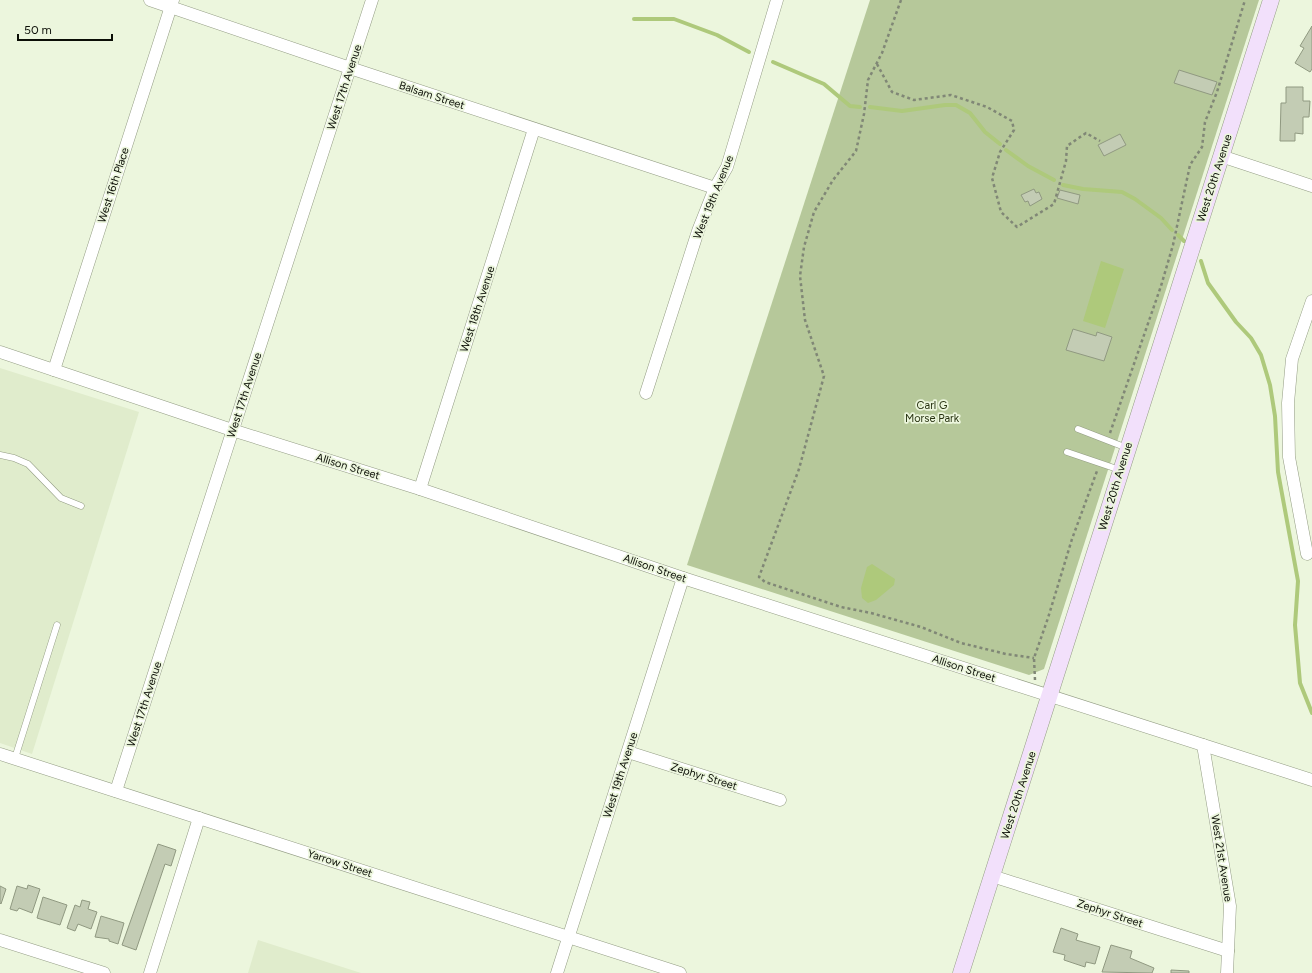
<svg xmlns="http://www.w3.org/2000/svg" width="1312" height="973" font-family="Figtree,sans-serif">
<rect width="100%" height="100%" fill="#ecf6dd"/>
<g fill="#e0eccc">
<path d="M 0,368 L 139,412 L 32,754 L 0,743 Z"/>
<path d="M 258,940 L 361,973 L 248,973 Z"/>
</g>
<path fill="#b6c89a" d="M 870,0 L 1259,0 L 1044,669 L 1029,675 L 687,565 Z"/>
<g fill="#aec97b">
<path d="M 1101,261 L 1124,269 L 1105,328 L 1083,321 Z"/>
<path d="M 872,564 L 895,579 L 894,585 L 876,600 L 868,603 L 862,598 L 861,588 L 867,567 Z"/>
</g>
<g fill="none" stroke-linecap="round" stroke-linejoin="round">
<g stroke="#aec97b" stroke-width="4">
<path d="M 634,19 L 674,19 L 717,35 L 749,52"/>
<path d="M 773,62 L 824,84 L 850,106 L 860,107"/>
<path d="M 870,107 L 902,111 L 945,105 L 956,105 L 970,113 L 985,132 L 1000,144"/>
<path d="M 1006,150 L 1028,166 L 1054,180"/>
<path d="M 1063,185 L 1083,189 L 1122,192 L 1135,199 L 1161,218 L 1172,230"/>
<path d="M 1178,235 L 1184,241"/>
<path d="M 1201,261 L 1208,283 L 1236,322 L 1251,338 L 1261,355 L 1270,385 L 1275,416 L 1278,472 L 1298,581 L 1295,625 L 1300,683 L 1312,713"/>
</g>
</g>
<g fill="#c3ccb4" stroke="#909981">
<path d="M 1312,26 L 1312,69 L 1310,72 L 1295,63 L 1304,48 L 1300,46 Z"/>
<path d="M 1179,70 L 1217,82 L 1212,95 L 1174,83 Z"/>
<path d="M 1286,87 L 1303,87 L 1303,101 L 1310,101 L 1309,117 L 1303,117 L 1303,134 L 1295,133 L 1295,141 L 1280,141 L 1281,103 L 1286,103 Z"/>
<path d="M 1120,134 L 1126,145 L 1104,156 L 1098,145 Z"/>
<path d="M 1034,189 L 1036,193 L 1039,192 L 1042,199 L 1030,206 L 1028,201 L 1025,202 L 1021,195 Z"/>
<path d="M 1060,190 L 1080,195 L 1078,204 L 1057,198 Z"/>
<path d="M 1073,329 L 1096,336 L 1097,332 L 1112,337 L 1104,361 L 1066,350 Z"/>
<path d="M 158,844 L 176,850 L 171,866 L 165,864 L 136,950 L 122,945 Z"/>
<path d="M 28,885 L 40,889 L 32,913 L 19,908 L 17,911 L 10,909 L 17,886 L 27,889 Z"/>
<path d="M 0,886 L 6,889 L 1,904 L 0,903 Z"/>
<path d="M 43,897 L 67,905 L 60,925 L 37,918 Z"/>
<path d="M 82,900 L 90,902 L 88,909 L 97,912 L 91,929 L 78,924 L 75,931 L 67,928 L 75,905 L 80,907 Z"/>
<path d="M 101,916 L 124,923 L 118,944 L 109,941 L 109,939 L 95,937 Z"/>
<path d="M 1061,928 L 1078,934 L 1076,940 L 1100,947 L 1095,964 L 1086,962 L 1085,967 L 1064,960 L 1065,955 L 1053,952 Z"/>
<path d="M 1111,945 L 1132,951 L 1130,958 L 1154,968 L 1152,973 L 1102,972 Z"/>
<path d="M 1171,970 L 1189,971 L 1189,973 L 1171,973 Z"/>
</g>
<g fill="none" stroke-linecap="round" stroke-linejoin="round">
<g stroke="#939c84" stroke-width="7">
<g id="lane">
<path d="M 1078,429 L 1127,448"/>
<path d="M 1067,452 L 1120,470"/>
<path d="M 0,455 L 14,458 L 28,464 L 61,498 L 81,506"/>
<path d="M 15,758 L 57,625"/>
</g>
</g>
<g stroke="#939c84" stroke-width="13">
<g id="street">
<path d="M 150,0 L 350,68 L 715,188"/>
<path d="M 1221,156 L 1312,186"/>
<path d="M 0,352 L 232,430 L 420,489 L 683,578 L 1312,780"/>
<path d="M 54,370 L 173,0"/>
<path d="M 646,393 L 698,231 L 715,188 L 727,167 L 777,0"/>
<path d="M 420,489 L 534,129"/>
<path d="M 1307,554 L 1289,457 L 1288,403 L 1292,359 L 1312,301"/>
<path d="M 1203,745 L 1230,906 L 1227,973"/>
<path d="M 628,752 L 780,800"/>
<path d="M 0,754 L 680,973"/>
<path d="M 116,791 L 372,0"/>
<path d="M 992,876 L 1228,951"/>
<path d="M 0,940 L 104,973"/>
<path d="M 150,973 L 199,818"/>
<path d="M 557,973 L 683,578"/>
</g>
</g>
<g stroke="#939c84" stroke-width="17">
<path id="secondary" d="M 961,973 L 1271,0"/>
</g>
<g stroke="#808776" stroke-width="2.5" stroke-dasharray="3 3" stroke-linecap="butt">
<path d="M 901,0 L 882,53 L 868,80 L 864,114 L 856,151 L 833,180 L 814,212 L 804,247 L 800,276 L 805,320 L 824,376 L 799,469 L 759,577 L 765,582 L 841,607 L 871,613 L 921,627 L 961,643 L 1006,654 L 1034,658"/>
<path d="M 877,64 L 892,92 L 914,100 L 951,95 L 987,107 L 1012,121 L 1014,130 L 1000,152 L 992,178 L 1001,212 L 1017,227 L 1054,204 L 1066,161 L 1067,146 L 1086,133 L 1100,141"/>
<path d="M 1110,433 L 1161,286 L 1173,245 L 1190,165 L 1202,147 L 1205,122 L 1217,92 L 1245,0"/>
<path d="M 1035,680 L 1034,658 L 1048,618 L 1072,539 L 1097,471"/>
</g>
<use href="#lane" stroke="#fff" stroke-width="6"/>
<use href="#street" stroke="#fff" stroke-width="12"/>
<use href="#secondary" stroke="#f2e0fb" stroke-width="16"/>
</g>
<g text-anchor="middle" stroke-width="3.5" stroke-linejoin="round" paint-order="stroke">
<g font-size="11" fill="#0b0e06" stroke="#ecf6dd">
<text transform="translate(344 87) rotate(-72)" y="4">West 17th Avenue</text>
<text transform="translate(432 95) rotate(18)" y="4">Balsam Street</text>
<text transform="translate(1214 178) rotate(-72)" y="4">West 20th Avenue</text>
<text transform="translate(113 185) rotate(-72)" y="4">West 16th Place</text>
<text transform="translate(713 197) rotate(-68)" y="4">West 19th Avenue</text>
<text transform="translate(477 309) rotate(-72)" y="4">West 18th Avenue</text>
<text transform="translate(244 395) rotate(-72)" y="4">West 17th Avenue</text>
<text transform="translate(348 466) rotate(17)" y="4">Allison Street</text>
<text transform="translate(1115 486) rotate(-73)" y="4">West 20th Avenue</text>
<text transform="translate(655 568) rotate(19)" y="4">Allison Street</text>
<text transform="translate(964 668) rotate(18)" y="4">Allison Street</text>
<text transform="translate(144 704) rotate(-72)" y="4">West 17th Avenue</text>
<text transform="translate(620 775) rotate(-72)" y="4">West 19th Avenue</text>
<text transform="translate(704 776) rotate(17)" y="4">Zephyr Street</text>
<text transform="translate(1018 795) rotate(-72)" y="4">West 20th Avenue</text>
<text transform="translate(1222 858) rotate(81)" y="4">West 21st Avenue</text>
<text transform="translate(340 863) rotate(18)" y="4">Yarrow Street</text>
<text transform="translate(1110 913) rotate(18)" y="4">Zephyr Street</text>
</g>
<g font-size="11" fill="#283312" stroke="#ecf6dd">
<text x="932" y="409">Carl G<tspan x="932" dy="13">Morse Park</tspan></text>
</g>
</g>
<path d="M18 34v6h94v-6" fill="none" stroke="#0b0e06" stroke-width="2"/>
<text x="24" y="34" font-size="12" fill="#0b0e06" stroke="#ecf6dd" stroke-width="3" paint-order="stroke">50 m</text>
</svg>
